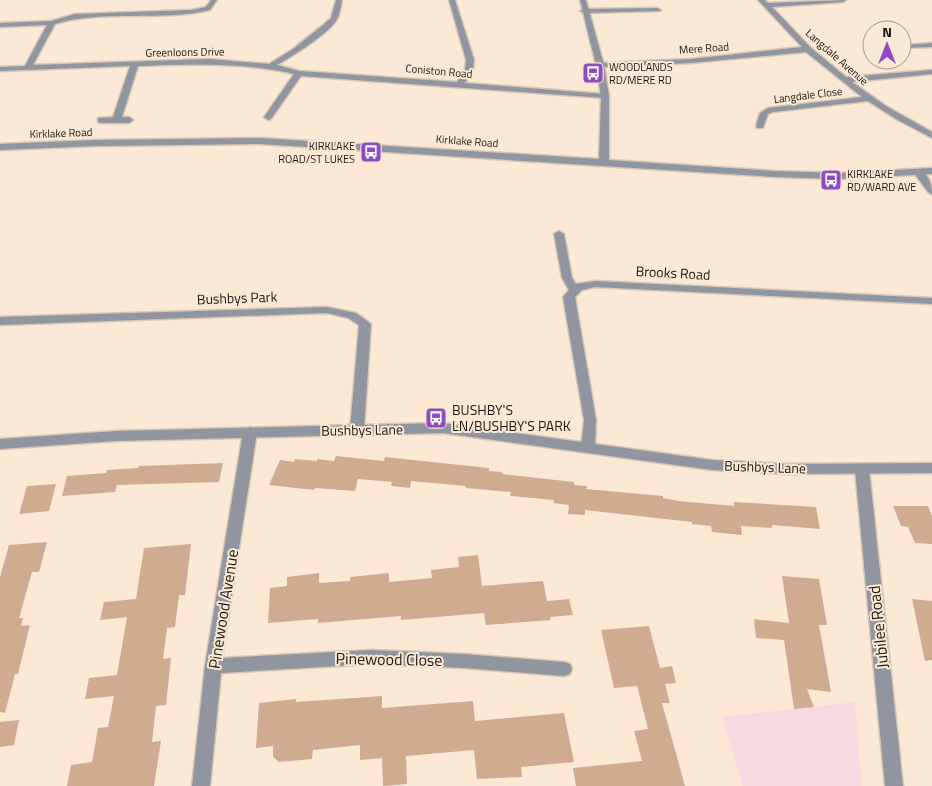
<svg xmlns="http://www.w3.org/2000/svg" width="932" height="786" font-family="'Titillium Web',sans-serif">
<rect width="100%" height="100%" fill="#fce9d5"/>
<path fill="#f5dbe0" d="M 855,702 L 862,786 L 743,786 L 722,717 Z"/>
<g fill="#ceab91">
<path d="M 336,456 L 384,461 L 385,457 L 489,468 L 489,471 L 502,472 L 502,474 L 574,482 L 574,485 L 587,486 L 586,489 L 663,496 L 663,498 L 678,501 L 734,506 L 734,502 L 816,507 L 820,529 L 772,525 L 772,528 L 741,526 L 742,535 L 712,532 L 711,526 L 692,524 L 692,522 L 585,510 L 585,515 L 568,514 L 569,505 L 553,503 L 554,500 L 510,496 L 511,492 L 466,488 L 466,486 L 411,481 L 410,488 L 391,486 L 392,482 L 358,479 L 355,491 L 315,488 L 314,490 L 269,485 L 280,460 L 294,462 L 295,459 L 317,461 L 317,459 L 334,461 Z"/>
<path d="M 223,463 L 219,482 L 117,485 L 115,492 L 62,496 L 67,476 L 106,473 L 107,470 L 138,468 L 139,466 Z"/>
<path d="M 56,484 L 49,511 L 19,514 L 27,486 Z"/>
<path d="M 893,506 L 928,506 L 932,516 L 932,544 L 915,543 L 908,527 L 901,526 Z"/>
<path d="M 47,542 L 39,572 L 32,572 L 19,618 L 23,618 L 21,626 L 30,625 L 18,674 L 15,674 L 5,713 L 0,712 L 0,577 L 9,545 Z"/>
<path d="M 191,544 L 185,595 L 179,595 L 175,627 L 167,628 L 163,659 L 171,658 L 166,705 L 156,706 L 152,742 L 161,741 L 154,786 L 67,786 L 71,765 L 92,762 L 98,728 L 108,727 L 114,696 L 85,699 L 89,678 L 117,675 L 127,617 L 100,620 L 104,602 L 136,599 L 144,548 Z"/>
<path d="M 478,555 L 482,586 L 543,581 L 547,601 L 569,599 L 573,615 L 550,617 L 551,620 L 486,625 L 484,613 L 401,620 L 401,616 L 318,623 L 318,619 L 268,623 L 270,588 L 287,586 L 287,577 L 319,573 L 319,583 L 350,581 L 350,577 L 389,573 L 389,582 L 432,578 L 431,570 L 459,567 L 458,557 Z"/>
<path d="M 782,576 L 819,579 L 827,625 L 819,625 L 831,692 L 807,689 L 814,707 L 794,709 L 784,640 L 756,638 L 754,619 L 789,623 Z"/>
<path d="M 912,599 L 932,601 L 932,660 L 925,661 Z"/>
<path d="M 649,626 L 660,668 L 672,666 L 676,683 L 665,684 L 670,703 L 662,703 L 685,786 L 576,786 L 573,768 L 642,761 L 634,731 L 648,729 L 637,686 L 614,688 L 601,630 Z"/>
<path d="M 382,696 L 382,708 L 473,701 L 475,721 L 564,713 L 574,762 L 521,767 L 522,777 L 477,779 L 474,750 L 406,756 L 407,784 L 383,786 L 382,758 L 360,760 L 360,745 L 313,750 L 312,759 L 279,762 L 273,757 L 273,746 L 256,748 L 259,703 L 296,699 L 296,702 Z"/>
<path d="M 19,720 L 14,745 L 0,747 L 0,722 Z"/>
</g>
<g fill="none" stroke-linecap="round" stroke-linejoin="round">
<g stroke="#d8c7b5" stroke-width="3">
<g id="minor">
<path d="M 211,0 L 217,0 L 210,10 C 159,22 105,9 55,24 L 33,65 L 209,59 L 269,64 L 293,49 L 323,25 L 331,18 L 336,0 L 342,0 C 341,6 340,14 337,19 C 329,34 292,56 277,65 L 299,71 L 457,82 L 465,70 L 466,60 L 449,0 L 455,0 L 474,60 L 473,70 L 465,83 L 605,94 L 609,96 L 605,98 L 301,76 L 271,119 L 268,120 L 264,117 L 294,74 C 243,62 191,64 138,66 L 122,117 L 129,117 L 133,120 L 129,123 L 101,123 L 98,122 L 98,118 L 113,117 L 130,66 L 0,71 L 0,67 L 25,66 L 47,25 L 0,27 L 0,23 L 51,21 L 75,14 L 191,10 L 206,7 Z"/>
<path d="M 758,0 L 765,0 L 768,3 L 846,0 L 843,2 L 772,7 L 810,47 L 846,77 L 932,70 L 932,74 L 852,82 L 886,106 L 932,132 L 932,138 L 896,119 L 868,101 L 773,112 L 768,114 L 763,128 L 757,128 L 756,126 L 760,113 L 768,108 L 862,97 L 806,52 L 691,63 L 600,67 L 596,65 L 600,63 L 691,59 L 802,47 Z"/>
<path d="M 657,8 L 661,10 L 659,11 L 584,13 L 580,11 L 584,9 Z"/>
<path d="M 932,43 L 932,47 L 902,48 L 902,45 L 905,45 Z"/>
<path d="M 918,169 C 928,173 932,184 932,194 L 929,193 L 913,172 Z"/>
<path d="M 559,231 L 564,234 L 572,278 L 576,284 L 595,281 L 932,298 L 932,304 L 595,287 L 582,290 L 575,297 L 596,420 L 595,448 L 593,451 L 583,451 L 581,448 L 584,420 L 563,297 L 569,290 L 562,278 L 554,234 Z"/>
<path d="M 327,307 L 356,313 L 371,324 L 364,430 L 362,433 L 352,433 L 350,430 L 359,325 L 348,318 L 327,313 L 0,325 L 0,317 Z"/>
<path d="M 250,427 L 255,429 L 257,432 L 222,658 L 372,650 L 465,654 L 564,662 L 570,664 L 572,669 L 570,674 L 564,676 L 465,668 L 372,664 L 221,673 L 210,786 L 192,786 L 205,666 L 243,432 L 245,429 Z"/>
<path d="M 862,464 L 867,466 L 869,469 L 903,786 L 885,786 L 855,469 L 857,466 Z"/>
</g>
</g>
<g stroke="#d8c7b5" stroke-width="3">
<g id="tertiary">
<path d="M 580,0 L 586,0 L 604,65 L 609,96 L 609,160 L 775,171 L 840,173 L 932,168 L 932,174 L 840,179 L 775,177 L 260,144 L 97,146 L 0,150 L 0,144 L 97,140 L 260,138 L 599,159 L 601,96 L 596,65 Z"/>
<path d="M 443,423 L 712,460 L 786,464 L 932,463 L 932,473 L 786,474 L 712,470 L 443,433 L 116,441 L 0,449 L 0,439 L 116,431 Z"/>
</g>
</g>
<use href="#minor" fill="#90959f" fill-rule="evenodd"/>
<use href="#tertiary" fill="#90959f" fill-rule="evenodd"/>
</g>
<defs>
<g id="bus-square" transform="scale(1.125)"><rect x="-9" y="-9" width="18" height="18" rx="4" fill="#8d4cc1" stroke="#fce9d5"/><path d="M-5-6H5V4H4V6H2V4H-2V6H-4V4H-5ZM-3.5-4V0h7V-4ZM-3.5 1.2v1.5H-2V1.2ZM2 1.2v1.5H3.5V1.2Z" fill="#fff"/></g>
</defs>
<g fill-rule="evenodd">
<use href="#bus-square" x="593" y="73"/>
<use href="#bus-square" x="371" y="152"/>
<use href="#bus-square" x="831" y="180"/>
<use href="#bus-square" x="436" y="418"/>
</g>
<g text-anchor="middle" stroke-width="4" stroke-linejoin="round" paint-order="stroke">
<g font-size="11" fill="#1e1710" stroke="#fce9d5">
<text transform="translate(704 48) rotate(-4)" y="4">Mere Road</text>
<text transform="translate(185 52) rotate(-1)" y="4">Greenloons Drive</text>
<text transform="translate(837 57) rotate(41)" y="4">Langdale Avenue</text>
<text transform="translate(439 71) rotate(5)" y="4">Coniston Road</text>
<text transform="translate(808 95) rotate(-7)" y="4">Langdale Close</text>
<text transform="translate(61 133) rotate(-2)" y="4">Kirklake Road</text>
<text transform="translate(467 141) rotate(4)" y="4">Kirklake Road</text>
</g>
<g font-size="11" fill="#1e1710" stroke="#fce9d5" text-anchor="start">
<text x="609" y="71">WOODLANDS<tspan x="609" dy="13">RD/MERE RD</tspan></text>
<text x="355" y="150" text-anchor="end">KIRKLAKE<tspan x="355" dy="13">ROAD/ST LUKES</tspan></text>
<text x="847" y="178">KIRKLAKE<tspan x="847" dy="13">RD/WARD AVE</tspan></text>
</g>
<g font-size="14" fill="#1e1710" stroke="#fce9d5">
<text transform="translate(673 273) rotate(3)" y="5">Brooks Road</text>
<text transform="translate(237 298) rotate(-2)" y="5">Bushbys Park</text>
<text transform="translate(362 430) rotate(-1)" y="5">Bushbys Lane</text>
<text transform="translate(765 467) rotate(2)" y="5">Bushbys Lane</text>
</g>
<g font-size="14" fill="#1e1710" stroke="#fce9d5" text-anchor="start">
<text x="452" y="415">BUSHBY'S<tspan x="452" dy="16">LN/BUSHBY'S PARK</tspan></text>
</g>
<g font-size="16" fill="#1e1710" stroke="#fce9d5">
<text transform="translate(223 609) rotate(-81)" y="6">Pinewood Avenue</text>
<text transform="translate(878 627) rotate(-96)" y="6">Jubilee Road</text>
<text transform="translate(389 659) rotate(1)" y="6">Pinewood Close</text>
</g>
</g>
<g transform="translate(887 45)"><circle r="24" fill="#fce9d5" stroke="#a39586"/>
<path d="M0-4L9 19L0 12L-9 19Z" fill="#8d4cc1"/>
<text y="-8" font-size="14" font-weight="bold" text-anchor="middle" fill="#1e1710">N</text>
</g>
</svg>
